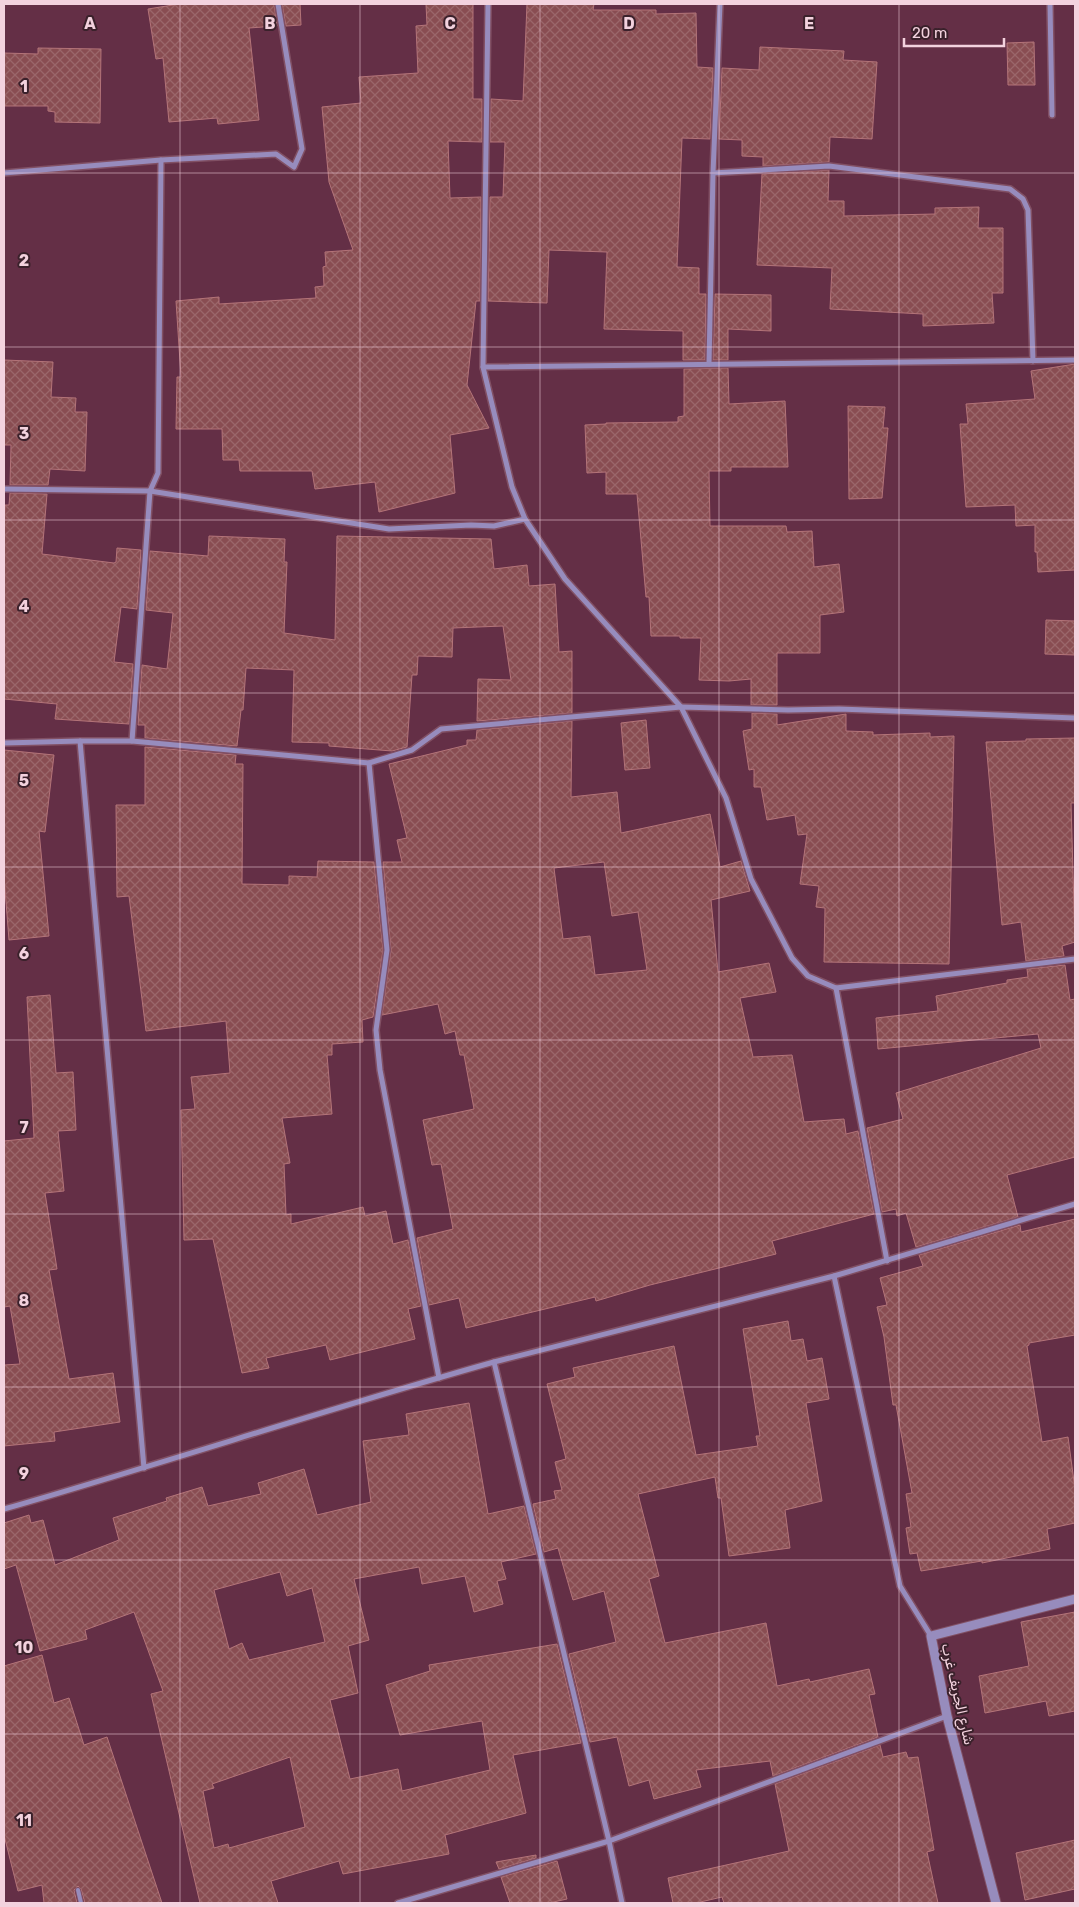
<svg xmlns="http://www.w3.org/2000/svg" width="1079" height="1907" font-family="Rubik,Cairo,sans-serif">
<defs>
<pattern id="building-cross-hatch" width="8" height="8" patternUnits="userSpaceOnUse" patternTransform="scale(1.25)"><rect width="8" height="8" fill="#894d52"/><path d="M0 0l8 8M0 8l8-8" fill="none" stroke="#9a666a"/></pattern>
</defs>
<rect width="100%" height="100%" fill="#642f46"/>
<g fill="url(#building-cross-hatch)" stroke="#b47479" fill-rule="evenodd">
<path d="M 179,4 L 274,4 L 277,26 L 249,28 L 259,120 L 218,124 L 217,118 L 169,122 L 163,58 L 156,59 L 148,9 Z"/>
<path d="M 282,4 L 300,4 L 301,25 L 286,26 Z"/>
<path d="M 426,4 L 473,4 L 473,99 L 482,99 L 482,142 L 448,141 L 450,198 L 481,197 L 480,301 L 476,301 L 467,385 L 489,428 L 450,435 L 455,493 L 379,512 L 375,482 L 315,489 L 312,471 L 240,471 L 239,460 L 223,460 L 222,429 L 176,429 L 177,377 L 181,377 L 176,301 L 219,297 L 219,304 L 316,298 L 315,287 L 324,286 L 323,267 L 326,266 L 325,252 L 353,250 L 329,182 L 322,107 L 361,103 L 359,77 L 418,73 L 416,26 L 427,25 Z"/>
<path d="M 527,4 L 594,4 L 593,10 L 656,10 L 656,14 L 696,13 L 697,67 L 713,68 L 710,139 L 682,138 L 677,267 L 699,268 L 699,294 L 706,294 L 705,360 L 683,360 L 683,331 L 604,329 L 607,252 L 549,250 L 547,303 L 488,301 L 490,197 L 503,197 L 505,142 L 490,142 L 491,99 L 523,101 Z"/>
<path d="M 1034,42 L 1035,85 L 1008,85 L 1007,43 Z"/>
<path d="M 760,47 L 844,51 L 843,60 L 877,62 L 872,139 L 830,137 L 829,162 L 763,166 L 763,157 L 742,156 L 742,140 L 719,139 L 722,68 L 759,70 Z"/>
<path d="M 38,48 L 101,49 L 100,123 L 55,122 L 55,112 L 48,111 L 48,106 L 4,106 L 4,53 L 38,54 Z"/>
<path d="M 829,170 L 828,201 L 844,201 L 844,216 L 935,214 L 935,208 L 979,207 L 978,228 L 1003,228 L 1003,293 L 992,293 L 994,323 L 923,326 L 923,314 L 830,309 L 832,268 L 757,265 L 762,174 Z"/>
<path d="M 715,294 L 771,295 L 771,331 L 728,329 L 728,360 L 713,360 Z"/>
<path d="M 4,360 L 53,362 L 51,397 L 76,398 L 75,412 L 87,412 L 85,471 L 50,469 L 48,485 L 10,485 L 11,445 L 4,445 Z"/>
<path d="M 1075,364 L 1075,570 L 1038,572 L 1037,552 L 1035,552 L 1035,525 L 1016,526 L 1015,505 L 966,507 L 960,424 L 968,424 L 966,404 L 1035,399 L 1031,371 Z"/>
<path d="M 728,368 L 729,404 L 785,401 L 788,467 L 731,467 L 731,471 L 709,471 L 710,526 L 786,526 L 787,532 L 812,531 L 814,567 L 839,564 L 844,612 L 820,615 L 820,653 L 777,653 L 777,705 L 751,705 L 751,679 L 729,681 L 699,680 L 701,638 L 680,638 L 680,636 L 651,636 L 649,597 L 646,597 L 637,494 L 606,494 L 606,472 L 587,473 L 585,425 L 606,424 L 606,423 L 678,422 L 678,417 L 684,416 L 684,369 Z"/>
<path d="M 848,406 L 885,407 L 883,428 L 888,428 L 882,498 L 849,499 Z"/>
<path d="M 10,493 L 47,494 L 42,554 L 114,563 L 116,562 L 117,548 L 141,550 L 137,609 L 121,607 L 114,662 L 133,664 L 129,724 L 55,719 L 57,704 L 4,699 L 4,528 L 5,505 L 9,505 Z"/>
<path d="M 209,536 L 285,539 L 284,562 L 287,562 L 284,633 L 335,640 L 337,536 L 491,539 L 494,569 L 527,565 L 529,586 L 555,584 L 559,652 L 572,651 L 572,713 L 477,721 L 478,679 L 511,680 L 503,626 L 453,628 L 452,657 L 418,656 L 417,675 L 412,675 L 407,747 L 392,751 L 329,746 L 329,743 L 292,742 L 294,670 L 246,668 L 243,710 L 241,710 L 237,746 L 145,738 L 145,725 L 138,725 L 142,665 L 167,669 L 173,613 L 146,610 L 150,551 L 208,556 Z"/>
<path d="M 1046,620 L 1075,621 L 1075,655 L 1045,654 Z"/>
<path d="M 752,713 L 777,714 L 777,725 L 846,714 L 846,731 L 873,732 L 873,735 L 930,733 L 930,737 L 954,736 L 949,964 L 824,962 L 825,908 L 816,907 L 819,886 L 800,884 L 807,834 L 798,835 L 795,815 L 767,820 L 761,787 L 754,787 L 754,769 L 749,770 L 743,731 L 752,729 Z"/>
<path d="M 646,720 L 650,768 L 625,770 L 621,723 Z"/>
<path d="M 572,721 L 571,797 L 617,792 L 621,833 L 710,814 L 720,867 L 741,861 L 750,891 L 711,900 L 718,972 L 769,963 L 776,992 L 740,998 L 753,1057 L 792,1055 L 804,1122 L 844,1119 L 846,1134 L 858,1131 L 874,1214 L 772,1241 L 776,1254 L 650,1285 L 596,1301 L 595,1297 L 466,1328 L 459,1298 L 429,1305 L 417,1238 L 453,1229 L 441,1164 L 432,1165 L 423,1120 L 474,1109 L 464,1055 L 460,1055 L 455,1031 L 445,1034 L 438,1004 L 382,1015 L 391,950 L 383,862 L 402,862 L 397,840 L 407,838 L 389,764 L 467,745 L 467,740 L 476,740 L 477,730 ZM 604,862 L 612,916 L 638,912 L 647,970 L 595,975 L 590,936 L 563,939 L 554,868 Z"/>
<path d="M 1075,738 L 1075,803 L 1071,803 L 1075,942 L 1062,946 L 1064,956 L 1026,961 L 1021,922 L 1002,925 L 986,742 L 1026,741 L 1026,739 Z"/>
<path d="M 145,747 L 236,755 L 235,764 L 243,764 L 242,884 L 289,885 L 289,876 L 317,877 L 318,861 L 374,862 L 383,950 L 373,1017 L 362,1020 L 363,1042 L 332,1044 L 332,1055 L 327,1055 L 332,1114 L 282,1118 L 290,1163 L 284,1164 L 286,1215 L 291,1214 L 291,1224 L 363,1207 L 365,1216 L 386,1211 L 393,1244 L 408,1240 L 421,1306 L 408,1309 L 415,1339 L 330,1360 L 326,1345 L 266,1358 L 269,1368 L 242,1373 L 213,1239 L 184,1240 L 181,1110 L 195,1109 L 191,1077 L 230,1073 L 226,1021 L 146,1031 L 129,896 L 117,897 L 116,805 L 145,805 Z"/>
<path d="M 4,750 L 54,755 L 45,832 L 39,831 L 49,936 L 9,940 L 4,877 Z"/>
<path d="M 1065,965 L 1070,1000 L 1075,999 L 1075,1157 L 1007,1175 L 1018,1217 L 916,1247 L 906,1213 L 897,1216 L 896,1209 L 882,1212 L 867,1128 L 903,1119 L 896,1093 L 1041,1048 L 1038,1034 L 878,1049 L 876,1018 L 938,1011 L 936,996 L 1007,983 L 1007,980 L 1028,977 L 1027,969 Z"/>
<path d="M 50,995 L 56,1073 L 73,1072 L 76,1130 L 58,1131 L 64,1191 L 45,1193 L 57,1269 L 49,1270 L 69,1379 L 113,1373 L 120,1422 L 54,1432 L 55,1441 L 4,1446 L 4,1365 L 20,1364 L 10,1306 L 4,1307 L 4,1141 L 34,1138 L 27,997 Z"/>
<path d="M 1075,1219 L 1075,1335 L 1029,1343 L 1029,1345 L 1027,1346 L 1042,1442 L 1068,1437 L 1075,1489 L 1075,1523 L 1047,1529 L 1050,1549 L 982,1563 L 982,1561 L 921,1571 L 917,1553 L 910,1554 L 906,1528 L 911,1527 L 906,1494 L 912,1493 L 896,1405 L 893,1405 L 884,1337 L 877,1307 L 887,1305 L 880,1278 L 923,1266 L 919,1255 L 1020,1225 L 1021,1232 Z"/>
<path d="M 788,1321 L 791,1341 L 803,1339 L 807,1361 L 822,1358 L 829,1399 L 806,1403 L 822,1501 L 785,1510 L 790,1548 L 729,1556 L 721,1498 L 718,1498 L 715,1477 L 638,1494 L 659,1576 L 649,1579 L 665,1643 L 766,1623 L 777,1686 L 809,1679 L 810,1682 L 869,1669 L 875,1694 L 869,1695 L 878,1737 L 773,1776 L 770,1761 L 696,1770 L 701,1787 L 654,1799 L 649,1780 L 629,1786 L 617,1737 L 590,1742 L 569,1654 L 616,1642 L 604,1591 L 573,1600 L 558,1548 L 544,1552 L 533,1504 L 556,1499 L 554,1491 L 562,1490 L 555,1462 L 566,1459 L 547,1384 L 575,1377 L 573,1368 L 674,1346 L 696,1455 L 758,1446 L 756,1436 L 760,1436 L 743,1329 Z"/>
<path d="M 469,1403 L 488,1514 L 524,1506 L 536,1554 L 501,1562 L 506,1579 L 497,1581 L 503,1604 L 474,1612 L 465,1576 L 422,1584 L 419,1567 L 354,1579 L 369,1640 L 348,1646 L 358,1693 L 330,1700 L 350,1779 L 398,1769 L 402,1791 L 490,1770 L 482,1721 L 400,1735 L 386,1685 L 430,1671 L 429,1665 L 557,1644 L 581,1743 L 513,1755 L 526,1813 L 445,1835 L 449,1854 L 343,1874 L 339,1861 L 271,1881 L 278,1903 L 200,1903 L 151,1694 L 163,1691 L 134,1612 L 85,1630 L 87,1639 L 40,1651 L 16,1565 L 4,1569 L 4,1523 L 29,1515 L 31,1523 L 43,1520 L 55,1565 L 119,1540 L 113,1518 L 167,1501 L 166,1498 L 202,1487 L 208,1506 L 261,1494 L 258,1483 L 304,1469 L 317,1515 L 371,1502 L 363,1441 L 409,1435 L 406,1414 ZM 280,1572 L 287,1596 L 312,1588 L 325,1642 L 249,1660 L 242,1643 L 229,1649 L 214,1590 ZM 290,1757 L 305,1827 L 229,1848 L 228,1844 L 214,1848 L 203,1791 L 214,1788 L 212,1784 Z"/>
<path d="M 1075,1612 L 1075,1711 L 1049,1716 L 1046,1701 L 985,1713 L 979,1676 L 1029,1666 L 1021,1622 Z"/>
<path d="M 42,1655 L 54,1703 L 69,1698 L 84,1745 L 107,1737 L 162,1903 L 85,1903 L 81,1889 L 78,1886 L 74,1890 L 77,1903 L 44,1903 L 42,1885 L 18,1891 L 4,1835 L 4,1666 Z"/>
<path d="M 880,1745 L 883,1757 L 906,1752 L 908,1758 L 918,1757 L 934,1850 L 927,1852 L 938,1903 L 724,1903 L 722,1897 L 696,1903 L 673,1903 L 668,1878 L 789,1851 L 775,1784 Z"/>
<path d="M 1075,1840 L 1075,1889 L 1025,1900 L 1016,1853 Z"/>
<path d="M 536,1855 L 536,1858 L 499,1869 L 496,1862 Z"/>
<path d="M 557,1861 L 567,1899 L 549,1903 L 510,1903 L 501,1877 Z"/>
</g>
<g fill="none" stroke-linecap="round" stroke-linejoin="round">
<g stroke="#815064" stroke-width="6">
<path id="service" d="M 78,1890 L 81,1903"/>
</g>
<g stroke="#815064" stroke-width="8">
<g id="minor">
<path d="M 488,4 L 483,367 L 512,487 L 525,519 L 565,579 L 681,707 L 726,798 L 751,879 L 792,958 L 808,976 L 836,988 L 1075,959"/>
<path d="M 1050,4 L 1052,115"/>
<path d="M 4,173 L 161,160 L 276,154 L 294,167 L 302,149 L 278,4"/>
<path d="M 713,173 L 829,166 L 1010,189 L 1023,199 L 1028,210 L 1033,361"/>
<path d="M 709,364 L 713,173 L 720,4"/>
<path d="M 483,367 L 1075,360"/>
<path d="M 4,489 L 150,491 L 389,529 L 471,525 L 494,526 L 525,519"/>
<path d="M 132,741 L 369,763 L 412,750 L 441,729 L 681,707 L 788,710 L 839,709 L 1075,718"/>
<path d="M 4,743 L 80,741"/>
<path d="M 369,763 L 387,950 L 376,1030 L 380,1070 L 439,1378"/>
<path d="M 836,988 L 887,1261"/>
<path d="M 834,1276 L 900,1586 L 931,1636"/>
<path d="M 494,1362 L 609,1841 L 622,1903"/>
<path d="M 144,1468 L 80,741 L 132,741 L 150,491 L 158,473 L 161,160"/>
<path d="M 4,1509 C 168,1462 330,1408 494,1362 L 834,1276 L 1075,1204"/>
<path d="M 398,1903 L 609,1841 L 947,1716"/>
</g>
</g>
<g stroke="#815064" stroke-width="11">
<path id="tertiary" d="M 996,1903 L 947,1716 L 931,1636 L 1075,1599"/>
</g>
<use href="#service" stroke="#978cbd" stroke-width="4"/>
<use href="#minor" stroke="#978cbd" stroke-width="5"/>
<use href="#tertiary" stroke="#978cbd" stroke-width="9"/>
</g>
<path fill="none" stroke="#f3d2de" stroke-width="1" stroke-opacity="0.55" d="M 180,4 L 180,1903M 360,4 L 360,1903M 540,4 L 540,1903M 719,4 L 719,1903M 899,4 L 899,1903M 4,173 L 1075,173M 4,347 L 1075,347M 4,520 L 1075,520M 4,693 L 1075,693M 4,867 L 1075,867M 4,1040 L 1075,1040M 4,1214 L 1075,1214M 4,1387 L 1075,1387M 4,1560 L 1075,1560M 4,1734 L 1075,1734"/>
<g text-anchor="middle" stroke-width="4" stroke-linejoin="round" paint-order="stroke">
<g font-size="14" fill="#f3d2de" stroke="#3a212b">
<text transform="translate(958 1694) rotate(77)" y="5">شارع الجريف غرب</text>
</g>
</g>
<g font-size="16" text-anchor="middle" font-weight="bold" fill="#f3d2de" stroke="#3a212b" stroke-width="4" stroke-linejoin="round" paint-order="stroke">
<text x="90" y="29">A</text>
<text x="270" y="29">B</text>
<text x="450" y="29">C</text>
<text x="629" y="29">D</text>
<text x="809" y="29">E</text>
<text x="24" y="92">1</text>
<text x="24" y="266">2</text>
<text x="24" y="439">3</text>
<text x="24" y="612">4</text>
<text x="24" y="786">5</text>
<text x="24" y="959">6</text>
<text x="24" y="1133">7</text>
<text x="24" y="1306">8</text>
<text x="24" y="1479">9</text>
<text x="24" y="1653">10</text>
<text x="24" y="1826">11</text>
</g>
<rect width="1079" height="1907" fill="none" stroke="#f3d2de" stroke-width="10"/>
<path d="M904 38v8h100v-8" fill="none" stroke="#f3d2de" stroke-width="2.5"/>
<text x="912" y="38" font-size="15" fill="#f3d2de" stroke="#3a212b" stroke-width="4" paint-order="stroke">20 m</text>
</svg>
